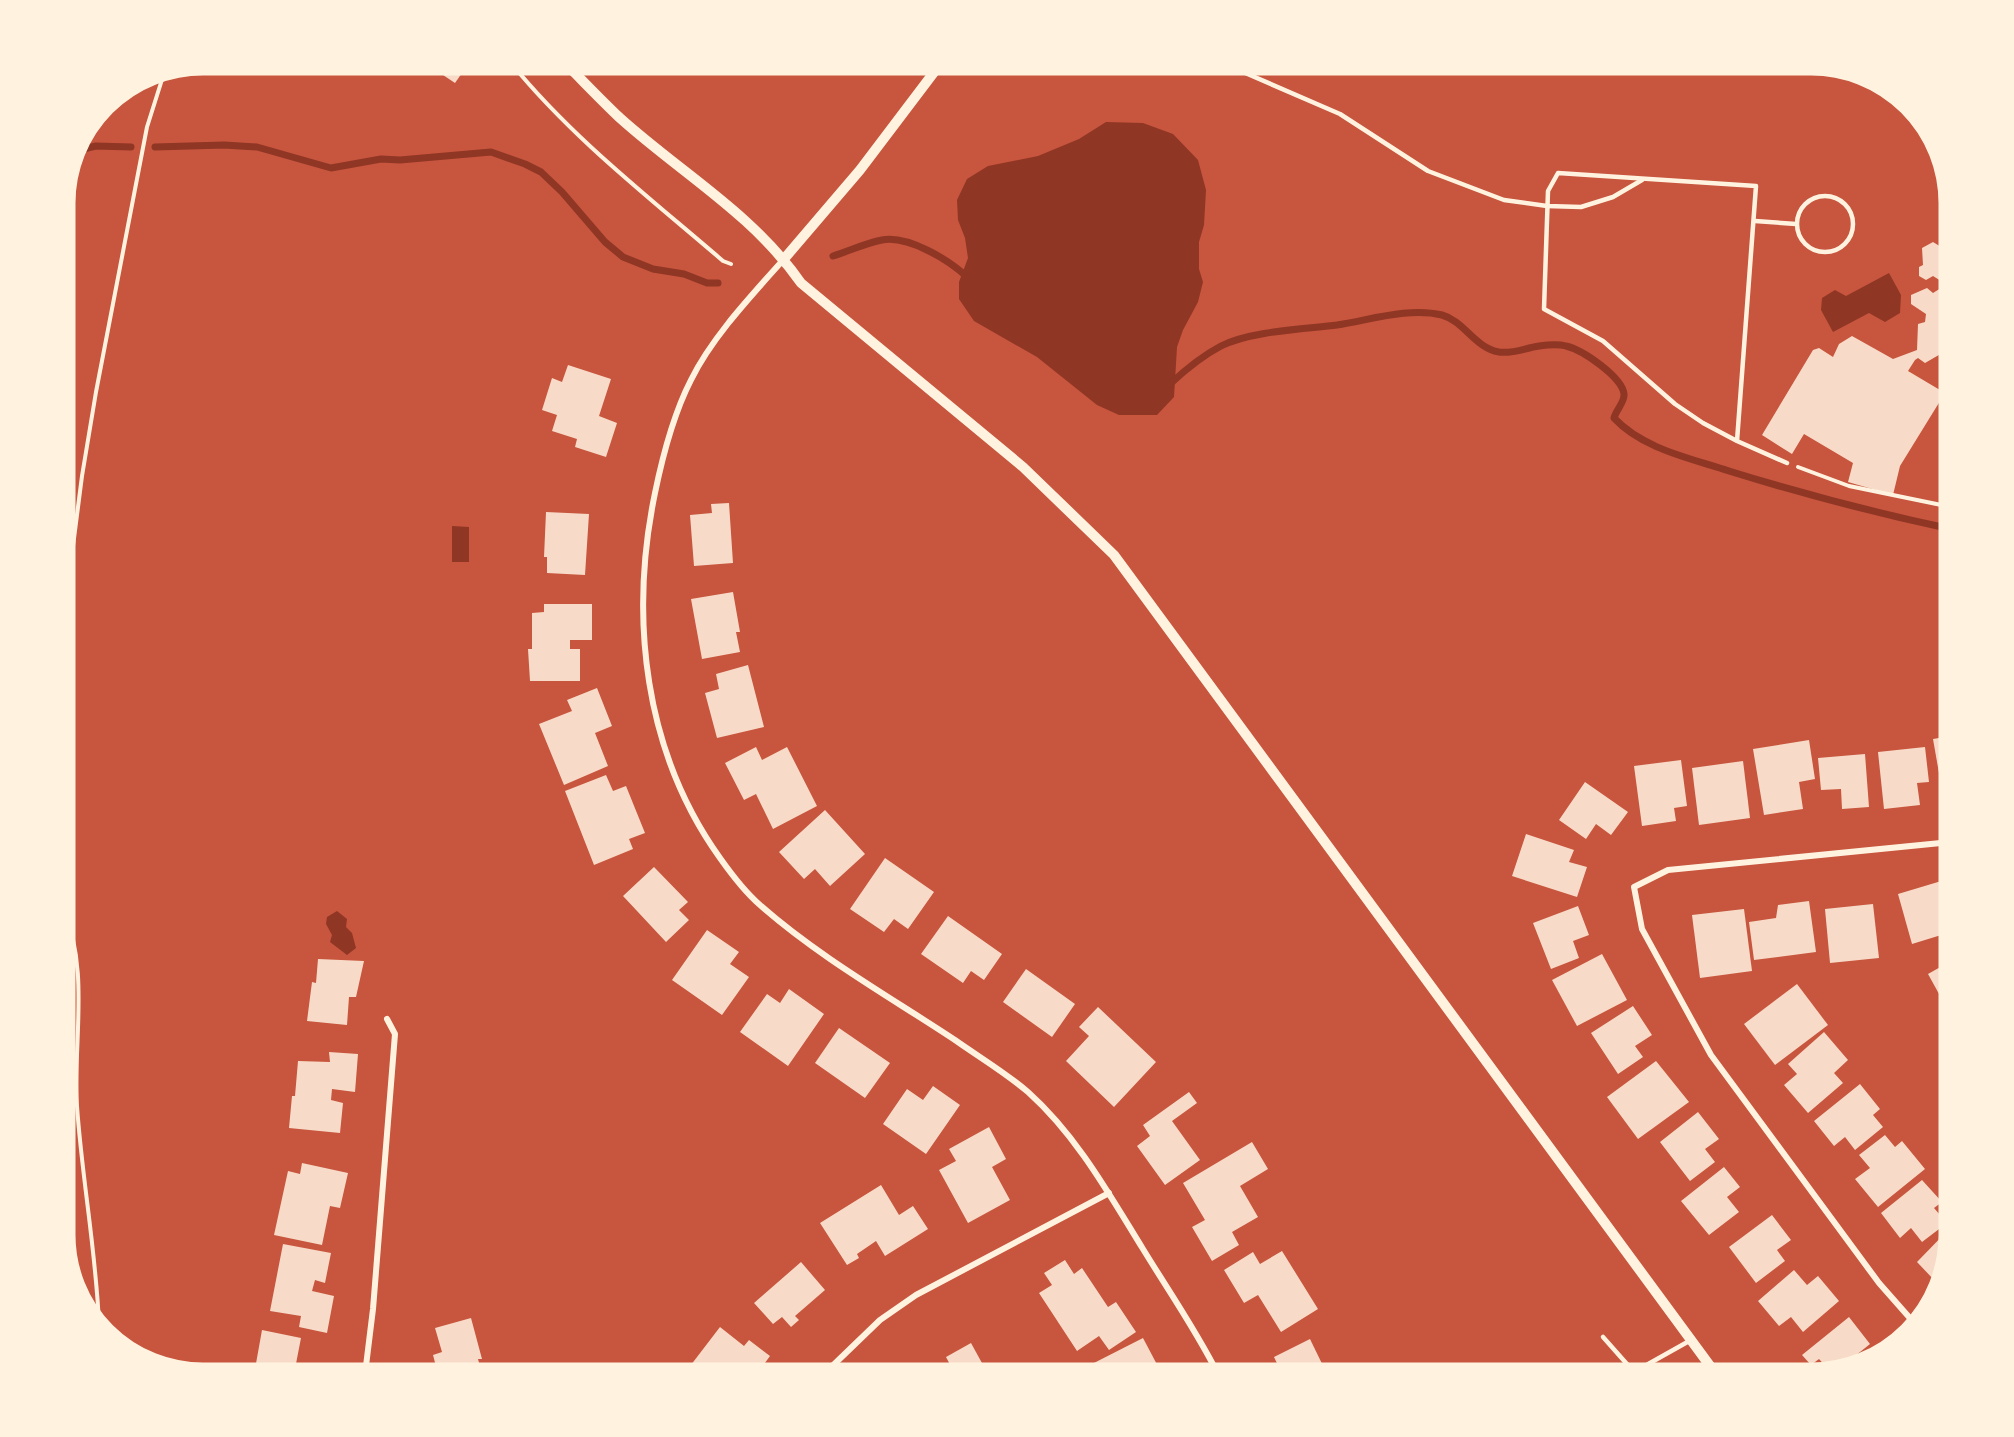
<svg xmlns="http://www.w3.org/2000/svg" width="2014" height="1437" font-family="Literata,serif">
<rect width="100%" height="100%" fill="#c8553d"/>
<g fill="#8f3625">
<path d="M 1106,122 L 1143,123 L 1173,134 L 1198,160 L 1206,190 L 1204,225 L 1199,242 L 1199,269 L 1203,282 L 1198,302 L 1183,330 L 1177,347 L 1174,397 L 1157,415 L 1119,415 L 1097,405 L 1037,357 L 974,321 L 959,299 L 959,282 L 968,258 L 965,238 L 958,220 L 957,200 L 967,179 L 988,166 L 1038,156 L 1079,139 Z"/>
<path d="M 1889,273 L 1901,295 L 1900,313 L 1885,322 L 1869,313 L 1833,332 L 1821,310 L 1822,298 L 1835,290 L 1846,296 Z"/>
<path d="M 452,526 L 469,527 L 469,562 L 452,562 Z"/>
<path d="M 337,911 L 347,919 L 346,927 L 352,933 L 356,948 L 347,955 L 330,942 L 332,935 L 326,924 L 327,917 Z"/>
</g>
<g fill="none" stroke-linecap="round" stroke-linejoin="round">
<g stroke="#8f3625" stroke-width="7">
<path d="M 155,147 L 224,145 L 257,147 L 331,168 L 381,159 L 400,160 L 491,152 L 525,164 L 541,172 L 562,192 L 605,242 L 623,257 L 653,269 L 684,274 L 707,283 L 718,283"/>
<path d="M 75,151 L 96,146 L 131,147"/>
<path d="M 833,256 C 849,251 866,243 882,240 C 908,235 949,260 967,277"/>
<path d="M 1170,384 C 1185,370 1202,356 1221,346 C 1250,331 1305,329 1337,325 C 1370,320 1409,307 1442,315 C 1464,321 1475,348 1499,352 C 1513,354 1525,348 1539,346 C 1546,345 1559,344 1566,346 C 1583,350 1622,377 1624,394 C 1625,402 1616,410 1614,418 C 1643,449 1690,458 1729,471 C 1803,494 1876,513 1951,529"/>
</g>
</g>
<g fill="#f7dbc8">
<path d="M 425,63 L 469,63 L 455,83 Z"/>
<path d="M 1933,242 L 1951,253 L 1951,348 L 1925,363 L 1918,358 L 1915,360 L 1908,371 L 1945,393 L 1900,466 L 1893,495 L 1848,482 L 1853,463 L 1804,434 L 1792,454 L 1762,435 L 1813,350 L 1819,348 L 1833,357 L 1839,344 L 1852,336 L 1893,359 L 1917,350 L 1918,324 L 1925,322 L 1926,314 L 1911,304 L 1911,295 L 1927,288 L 1933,293 L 1941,288 L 1941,281 L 1933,276 L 1926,280 L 1919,276 L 1919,267 L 1923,265 L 1922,248 Z"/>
<path d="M 568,365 L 611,379 L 599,416 L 617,423 L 606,457 L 575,447 L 577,439 L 552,431 L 557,415 L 542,410 L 552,378 L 562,382 Z"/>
<path d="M 729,503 L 733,563 L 694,566 L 690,515 L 712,513 L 711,504 Z"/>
<path d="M 546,512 L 589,514 L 585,575 L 547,573 L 547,557 L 544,557 Z"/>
<path d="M 733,592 L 740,632 L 736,632 L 740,652 L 702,659 L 691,599 Z"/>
<path d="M 544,604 L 592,604 L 592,640 L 570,640 L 570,649 L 580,649 L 580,681 L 530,681 L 528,649 L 532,649 L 532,613 L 544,612 Z"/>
<path d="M 748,665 L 764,727 L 717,738 L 705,693 L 719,689 L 716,674 Z"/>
<path d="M 597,688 L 612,726 L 595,733 L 608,766 L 564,785 L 539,724 L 572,711 L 567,700 Z"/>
<path d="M 1951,736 L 1951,795 L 1943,796 L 1933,739 Z"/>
<path d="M 1809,740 L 1815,779 L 1799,782 L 1803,809 L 1764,815 L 1753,749 Z"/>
<path d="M 756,747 L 762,760 L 787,747 L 817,806 L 773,829 L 756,794 L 744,800 L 725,763 Z"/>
<path d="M 1925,747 L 1929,782 L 1917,783 L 1920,805 L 1884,809 L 1878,752 Z"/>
<path d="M 1865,754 L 1869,807 L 1842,809 L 1841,789 L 1821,790 L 1818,758 Z"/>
<path d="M 1681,760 L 1687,806 L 1674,808 L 1676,821 L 1642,826 L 1634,766 Z"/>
<path d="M 1743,761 L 1750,818 L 1699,825 L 1692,768 Z"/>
<path d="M 606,775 L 613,791 L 626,786 L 645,833 L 629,839 L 633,849 L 594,865 L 565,791 Z"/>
<path d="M 1585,782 L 1628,812 L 1611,835 L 1596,824 L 1586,839 L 1559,820 Z"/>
<path d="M 825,810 L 865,854 L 830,886 L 815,869 L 804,879 L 779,852 Z"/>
<path d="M 1526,834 L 1574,850 L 1569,862 L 1587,867 L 1577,897 L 1512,876 Z"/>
<path d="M 885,858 L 934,892 L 908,929 L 894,919 L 884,932 L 850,909 Z"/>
<path d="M 654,867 L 688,902 L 679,910 L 689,920 L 666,942 L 623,896 Z"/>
<path d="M 1948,879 L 1951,888 L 1951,932 L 1912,944 L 1898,894 Z"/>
<path d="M 1809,901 L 1816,952 L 1754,960 L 1749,922 L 1776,918 L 1778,905 Z"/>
<path d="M 1873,904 L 1879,958 L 1830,963 L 1825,909 Z"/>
<path d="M 1578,906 L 1589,935 L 1573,941 L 1579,958 L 1551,969 L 1533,923 Z"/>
<path d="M 1744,909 L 1752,971 L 1700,978 L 1692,915 Z"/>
<path d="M 948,916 L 1002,954 L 984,980 L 971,971 L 963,983 L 921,954 Z"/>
<path d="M 707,930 L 739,952 L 730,964 L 749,977 L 722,1015 L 672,980 Z"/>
<path d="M 1602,954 L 1627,1000 L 1577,1026 L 1552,980 Z"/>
<path d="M 318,959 L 364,961 L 356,997 L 349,997 L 347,1025 L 307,1021 L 312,982 L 316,983 Z"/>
<path d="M 1951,961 L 1951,1011 L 1949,1012 L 1928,974 Z"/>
<path d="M 1026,969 L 1075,1004 L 1052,1037 L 1003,1002 Z"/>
<path d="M 1797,984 L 1828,1025 L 1775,1065 L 1744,1024 Z"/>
<path d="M 789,989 L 824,1014 L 788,1066 L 740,1032 L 767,994 L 780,1003 Z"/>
<path d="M 1633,1006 L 1652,1035 L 1635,1046 L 1643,1057 L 1618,1074 L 1591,1033 Z"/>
<path d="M 1098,1007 L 1156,1062 L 1114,1107 L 1066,1061 L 1089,1036 L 1079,1027 Z"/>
<path d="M 839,1028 L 890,1063 L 865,1098 L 815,1063 Z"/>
<path d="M 1824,1032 L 1848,1060 L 1834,1073 L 1843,1083 L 1808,1113 L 1784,1085 L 1797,1074 L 1788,1064 Z"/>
<path d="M 329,1052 L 358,1054 L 355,1092 L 332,1089 L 331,1100 L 343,1103 L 340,1133 L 289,1128 L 292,1096 L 295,1096 L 298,1061 L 330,1062 Z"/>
<path d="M 1656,1061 L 1689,1102 L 1638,1139 L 1607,1097 Z"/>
<path d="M 1860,1084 L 1880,1109 L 1873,1115 L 1883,1127 L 1855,1150 L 1845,1137 L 1834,1146 L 1814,1121 Z"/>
<path d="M 933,1086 L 960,1105 L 926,1154 L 883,1124 L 907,1089 L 923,1100 Z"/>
<path d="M 1189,1092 L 1197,1103 L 1172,1121 L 1200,1160 L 1165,1185 L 1137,1146 L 1150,1136 L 1143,1125 Z"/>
<path d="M 1698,1112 L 1719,1139 L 1705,1149 L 1715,1162 L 1690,1181 L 1660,1142 Z"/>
<path d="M 989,1127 L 1006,1159 L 992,1167 L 1010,1200 L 968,1223 L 939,1170 L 956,1161 L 949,1149 Z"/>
<path d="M 1885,1135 L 1895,1147 L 1902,1141 L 1925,1169 L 1878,1207 L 1855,1179 L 1870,1168 L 1859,1155 Z"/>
<path d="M 1252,1142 L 1268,1169 L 1240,1186 L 1258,1217 L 1232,1232 L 1239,1245 L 1212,1261 L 1192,1227 L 1205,1220 L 1183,1183 Z"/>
<path d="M 302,1163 L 348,1173 L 340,1208 L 330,1206 L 322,1245 L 274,1235 L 288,1171 L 300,1174 Z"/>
<path d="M 1724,1167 L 1740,1187 L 1727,1197 L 1739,1212 L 1709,1235 L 1681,1201 Z"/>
<path d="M 1922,1180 L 1942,1202 L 1934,1208 L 1947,1223 L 1922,1242 L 1911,1228 L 1900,1238 L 1881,1213 Z"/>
<path d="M 881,1185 L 899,1215 L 913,1206 L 928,1229 L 885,1256 L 876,1241 L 857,1254 L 859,1258 L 847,1265 L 820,1223 Z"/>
<path d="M 1772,1215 L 1791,1240 L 1777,1250 L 1785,1261 L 1756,1283 L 1729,1247 Z"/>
<path d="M 1951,1227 L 1951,1235 L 1935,1281 L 1917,1262 Z"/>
<path d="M 283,1244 L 331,1253 L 325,1283 L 315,1280 L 312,1291 L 334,1296 L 327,1333 L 299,1327 L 301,1316 L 270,1311 Z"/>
<path d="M 1282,1251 L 1318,1309 L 1281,1332 L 1258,1295 L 1244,1303 L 1224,1270 L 1253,1252 L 1260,1264 Z"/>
<path d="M 1065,1260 L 1074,1274 L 1082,1268 L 1108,1307 L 1116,1302 L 1136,1332 L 1109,1350 L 1099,1336 L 1077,1351 L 1039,1293 L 1052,1285 L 1044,1273 Z"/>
<path d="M 801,1262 L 825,1290 L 795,1316 L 799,1320 L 791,1327 L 782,1317 L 773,1324 L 754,1303 Z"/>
<path d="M 1794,1270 L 1807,1285 L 1818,1276 L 1839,1301 L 1803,1332 L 1791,1317 L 1779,1326 L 1758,1301 Z"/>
<path d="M 1849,1317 L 1870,1344 L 1855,1356 L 1860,1363 L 1829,1370 L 1819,1359 L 1811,1365 L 1802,1355 Z"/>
<path d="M 471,1318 L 482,1359 L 478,1359 L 482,1374 L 438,1374 L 433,1355 L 442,1352 L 435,1328 Z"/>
<path d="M 720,1327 L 744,1346 L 749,1340 L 770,1356 L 757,1374 L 739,1374 L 734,1370 L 731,1374 L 684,1374 Z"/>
<path d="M 262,1330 L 301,1338 L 294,1374 L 258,1374 L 259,1370 L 255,1369 Z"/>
<path d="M 1143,1338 L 1162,1374 L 1094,1374 L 1090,1365 Z"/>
<path d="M 1310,1339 L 1327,1374 L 1282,1374 L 1274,1357 Z"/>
<path d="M 971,1343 L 988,1374 L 955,1374 L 946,1357 Z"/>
</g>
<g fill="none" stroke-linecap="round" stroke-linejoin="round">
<g stroke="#fff3e0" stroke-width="4">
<path d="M 511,63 C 572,138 650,198 723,261 L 731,264"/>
<path d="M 1798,467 L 1849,486 L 1951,507"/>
<path d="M 63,624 L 82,476 L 96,392 L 147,127 L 165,70"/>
<path d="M 63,908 C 90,970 73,1041 77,1106 C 82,1179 96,1251 99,1324"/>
</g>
<g stroke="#fff3e0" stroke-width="4.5">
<path d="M 1136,63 L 1243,72 L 1340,114 L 1428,171 L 1504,200 L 1547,206 L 1581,207 L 1613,197 L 1642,180"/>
<circle cx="1825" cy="224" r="28"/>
<path d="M 1755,221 L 1796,224"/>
<path d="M 1737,441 L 1703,423 L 1675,404 L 1603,341 L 1544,309 L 1548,191 L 1558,173 L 1756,186 L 1737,441 L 1787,463"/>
<path d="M 1603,1337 L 1634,1372 L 1691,1340"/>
</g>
<g stroke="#fff3e0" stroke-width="6">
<path d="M 784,259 C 752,295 712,337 691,380 C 673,415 663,454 655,493 C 629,618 644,752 720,858 C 732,875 745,892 760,905 C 819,957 890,997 955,1040 C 979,1057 1006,1073 1028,1092 C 1077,1136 1109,1194 1143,1249 C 1168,1290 1196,1330 1218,1374"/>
<path d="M 1916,1325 L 1879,1283 L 1711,1055 L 1642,929 L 1634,887 L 1668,870 L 1951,842"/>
<path d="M 365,1374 L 373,1309 L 395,1034 L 387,1019"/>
<path d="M 824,1374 L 880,1320 L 916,1295 L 1109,1193"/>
</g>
<g stroke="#fff3e0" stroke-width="10">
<path d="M 565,63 C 583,81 601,100 620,118 C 681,173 753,214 801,283 L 1023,467 L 1114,555 L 1716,1374"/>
<path d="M 784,259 L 860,170 L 941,63"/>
</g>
</g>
<path d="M0 0H2014V1437H0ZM203 74H1811A129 129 0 0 1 1940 203V1235A129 129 0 0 1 1811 1364H203A129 129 0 0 1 74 1235V203A129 129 0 0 1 203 74Z" fill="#fff3e0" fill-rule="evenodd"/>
<path fill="none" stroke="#fff3e0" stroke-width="3" d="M203 74H1811A129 129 0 0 1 1940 203V1235A129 129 0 0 1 1811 1364H203A129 129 0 0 1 74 1235V203A129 129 0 0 1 203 74Z"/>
</svg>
